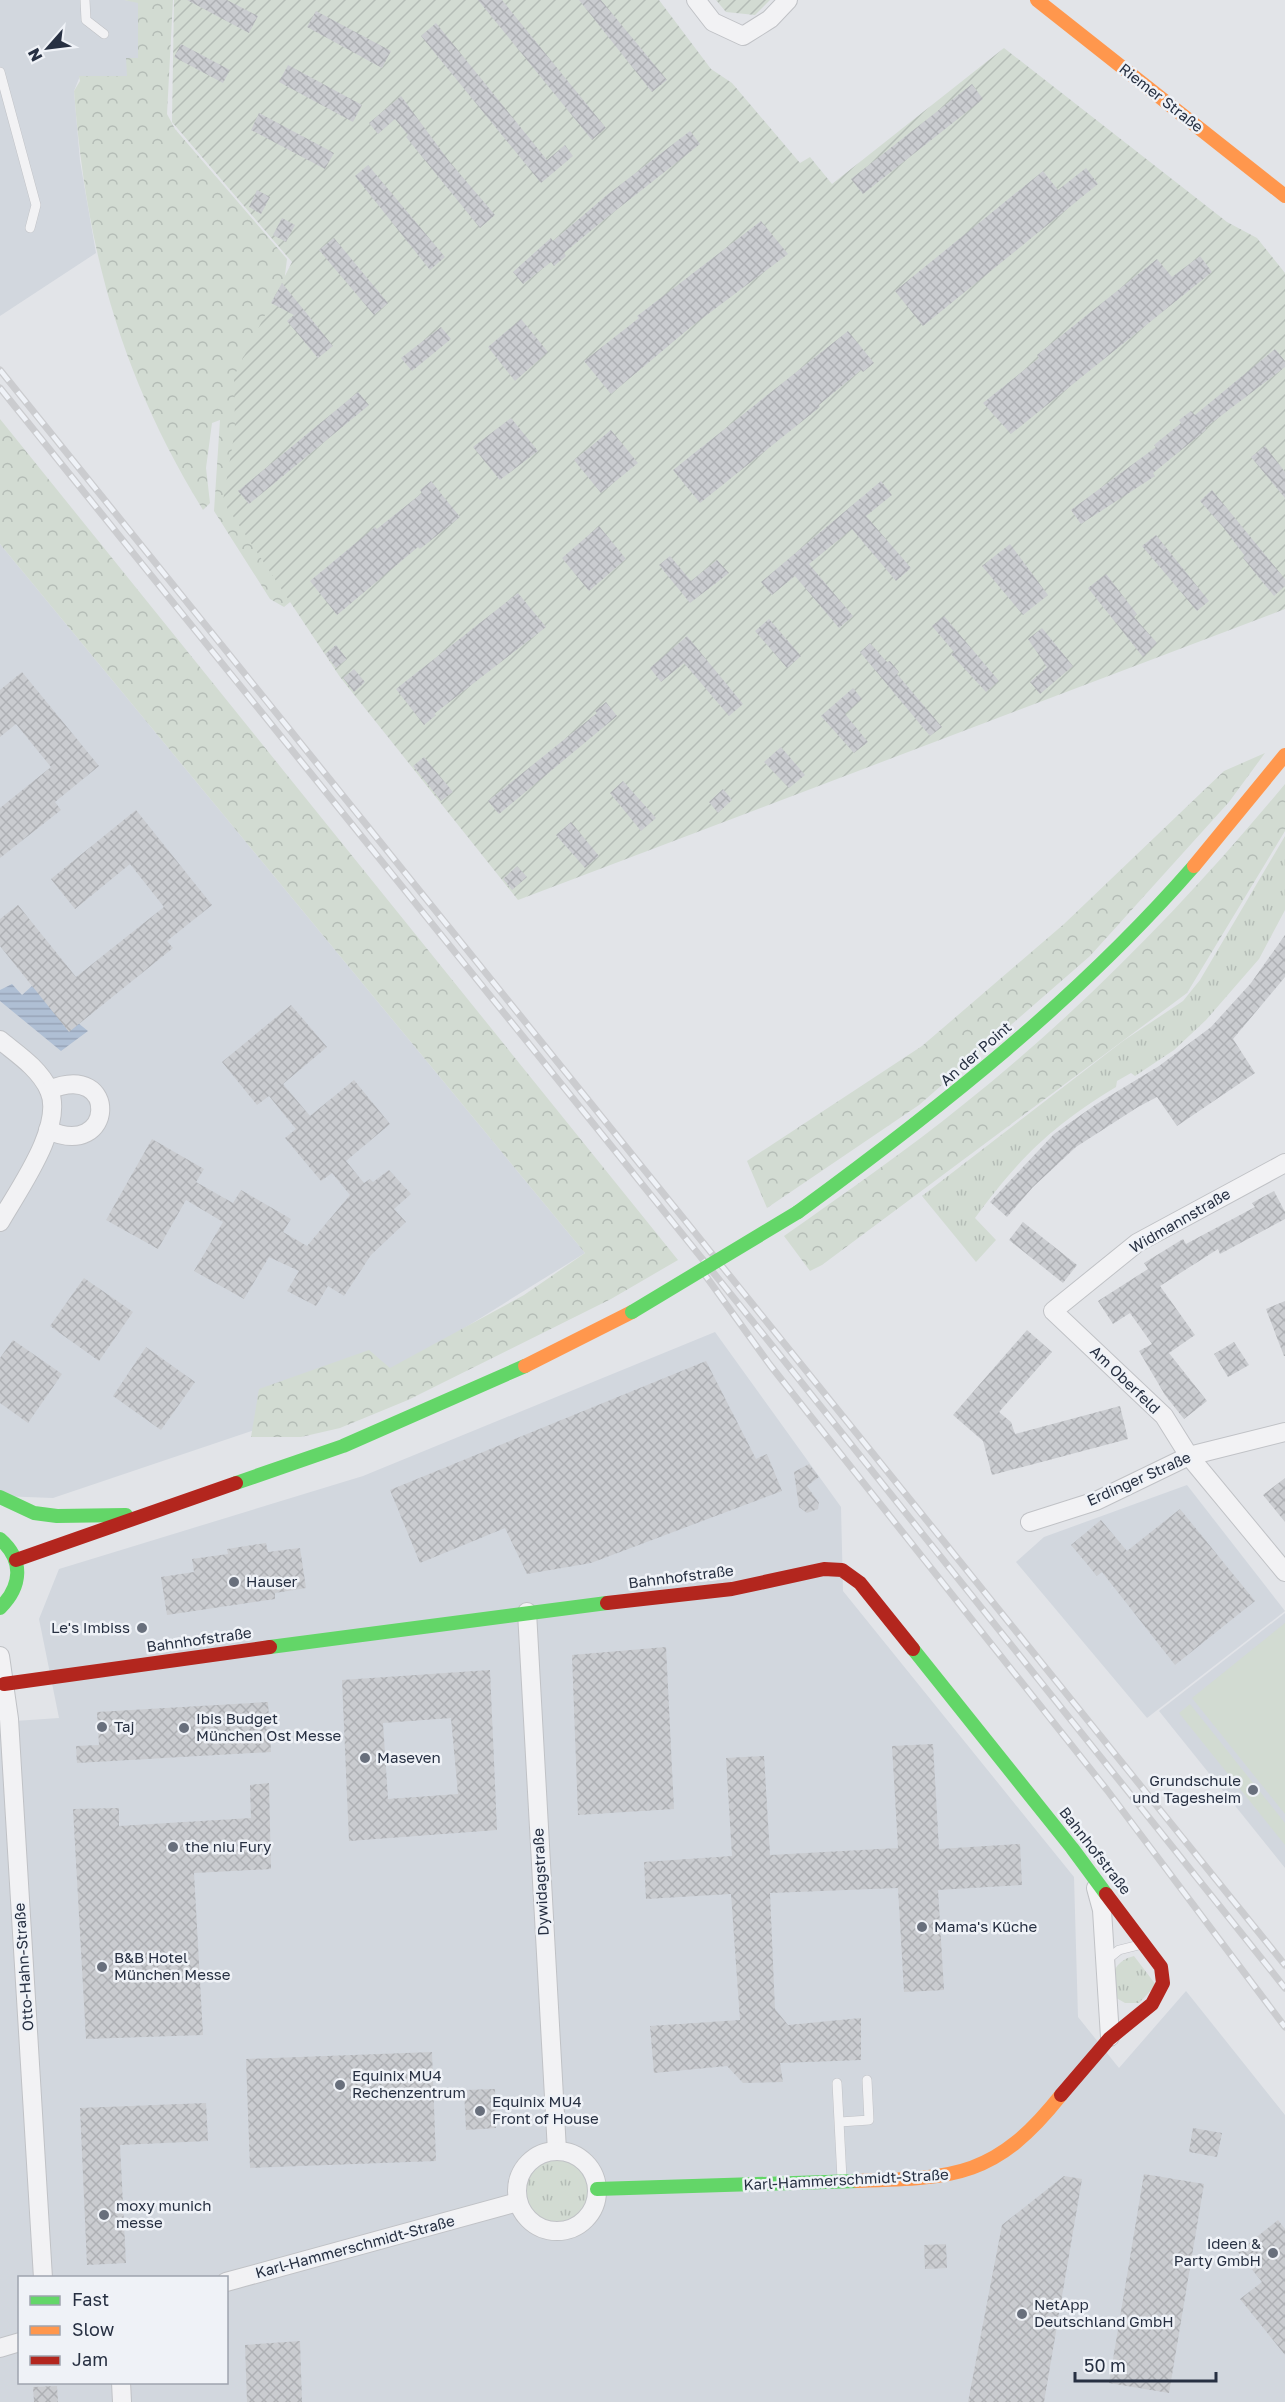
<svg xmlns="http://www.w3.org/2000/svg" width="1285" height="2402" font-family="'Golos Text',sans-serif">
<defs>
<pattern id="grass-tufts" width="24" height="20" patternUnits="userSpaceOnUse" patternTransform="scale(1.5)"><rect width="24" height="20" fill="#d2dbd2"/><path d="M3 7l-1-3M5 7V3M7 7l1-3M15 17l-1-3M17 17v-4M19 17l1-3" fill="none" stroke="#b4bcb6"/></pattern>
<pattern id="forest-crowns" width="20" height="18" patternUnits="userSpaceOnUse" patternTransform="scale(1.5)"><rect width="20" height="18" fill="#d2dbd2"/><path d="M2 6a3 3 0 1 1 6 0M12 15a3 3 0 1 1 6 0" fill="none" stroke="#b4bcb6"/></pattern>
<pattern id="garden-furrows" width="10" height="10" patternUnits="userSpaceOnUse" patternTransform="scale(1.5)"><rect width="10" height="10" fill="#d2dbd2"/><path d="M-1 1l2-2M0 10L10 0M9 11l2-2" fill="none" stroke="#b4bcb6"/></pattern>
<pattern id="water-rules" width="6" height="5" patternUnits="userSpaceOnUse" patternTransform="scale(1.5)"><rect width="6" height="5" fill="#afbfd4"/><path d="M0 2.5h6" fill="none" stroke="#97a4b7"/></pattern>
<pattern id="building-cross-hatch" width="8" height="8" patternUnits="userSpaceOnUse" patternTransform="scale(1.5)"><rect width="8" height="8" fill="#caccd0"/><path d="M0 0l8 8M0 8l8-8" fill="none" stroke="#aeb0b4"/></pattern>
</defs>
<rect width="100%" height="100%" fill="#e2e4e8"/>
<g fill="#d2d7de" fill-rule="evenodd">
<path d="M 0,0 L 124,0 L 138,2 L 139,59 L 127,76 L 80,76 L 74,91 L 80,161 L 96,253 L 0,316 Z"/>
<path d="M 0,544 L 585,1253 L 355,1396 L 53,1498 L 0,1496 Z"/>
<path d="M 715,1332 L 841,1507 L 843,1591 L 1074,1877 L 1078,2017 L 1119,2068 L 1186,1991 L 1285,2115 L 1285,2402 L 0,2402 L 0,1722 L 59,1718 L 39,1619 L 59,1569 L 363,1476 ZM 20,2278 L 226,2278 L 226,2382 L 20,2382 Z"/>
<path d="M 1187,1485 L 1285,1611 L 1147,1718 L 1016,1562 L 1044,1537 Z"/>
<path d="M 1285,1613 L 1285,1868 L 1159,1711 Z"/>
</g>
<g fill="url(#grass-tufts)">
<path d="M 1285,836 L 1285,910 L 1259,959 L 1206,1020 L 1174,1050 L 1135,1076 L 1131,1073 L 1117,1081 L 1116,1087 C 1053,1125 1019,1158 975,1218 L 996,1240 L 976,1262 L 922,1196 L 1123,1041 L 1183,1001 L 1200,980 Z"/>
<path d="M 1134,1956 L 1156,1985 L 1139,2003 L 1125,2003 L 1113,1996 C 1111,1976 1112,1962 1134,1956 Z"/>
<circle cx="556" cy="2191" r="32"/>
</g>
<g fill="url(#forest-crowns)">
<path d="M 124,0 L 173,0 L 167,114 L 175,129 L 287,259 L 283,291 L 295,598 L 284,607 L 270,599 L 214,511 L 220,420 L 212,423 L 206,468 L 210,503 L 203,510 C 120,375 86,247 74,91 L 80,81 L 79,76 L 127,76 L 126,58 L 138,58 L 138,3 Z"/>
<path d="M 0,419 L 678,1260 L 611,1299 L 408,1400 L 340,1428 L 301,1437 L 251,1437 L 259,1389 L 369,1350 L 390,1368 L 524,1295 L 585,1253 L 0,544 Z"/>
<path d="M 1265,753 L 1229,802 L 1090,956 L 919,1105 L 767,1208 L 747,1161 L 922,1046 L 1064,924 L 1224,771 Z"/>
<path d="M 1285,784 L 1285,831 L 1187,993 L 822,1265 L 810,1271 L 784,1236 C 845,1193 906,1151 964,1104 C 1082,1010 1189,900 1285,784 Z"/>
</g>
<g fill="url(#garden-furrows)">
<path d="M 174,0 L 659,0 L 711,69 L 732,83 L 800,163 L 810,157 L 832,184 L 1004,48 L 1227,222 L 1257,238 L 1285,273 L 1285,609 L 518,900 L 340,677 L 223,501 L 235,430 L 234,376 L 292,262 L 172,122 Z"/>
<path d="M 716,0 L 770,0 L 755,15 L 726,12 Z"/>
</g>
<g fill="#d2dbd2">
<path d="M 1285,1623 L 1285,1814 L 1192,1698 Z"/>
<path d="M 1190,1704 L 1285,1823 L 1285,1845 L 1179,1713 Z"/>
</g>
<path fill="url(#water-rules)" d="M 12,984 L 22,995 L 32,986 L 88,1031 L 61,1051 L 0,1001 L 0,990 Z"/>
<g fill="url(#building-cross-hatch)" fill-rule="evenodd">
<path d="M 187,0 L 227,0 L 258,16 L 249,33 Z"/>
<path d="M 478,0 L 502,0 L 606,128 L 592,140 Z"/>
<path d="M 579,0 L 601,0 L 667,80 L 652,92 Z"/>
<path d="M 316,11 L 391,51 L 382,68 L 307,27 Z"/>
<path d="M 436,23 L 547,160 L 565,145 L 573,156 L 541,183 L 421,36 Z"/>
<path d="M 181,44 L 230,70 L 223,83 L 174,57 Z"/>
<path d="M 288,65 L 362,105 L 353,122 L 279,82 Z"/>
<path d="M 972,84 L 983,99 L 863,194 L 851,179 Z"/>
<path d="M 401,96 L 449,161 L 495,215 L 480,228 L 406,137 L 408,135 L 395,119 L 378,134 L 369,123 Z"/>
<path d="M 259,113 L 334,153 L 325,169 L 251,130 Z"/>
<path d="M 690,131 L 700,144 L 605,219 L 564,253 L 566,256 L 554,266 L 551,262 L 523,284 L 513,272 L 551,238 L 553,241 L 607,195 Z"/>
<path d="M 368,165 L 445,257 L 430,270 L 355,176 Z"/>
<path d="M 1086,168 L 1098,184 L 923,326 L 895,291 L 1043,171 L 1058,190 Z"/>
<path d="M 257,190 L 270,197 L 261,214 L 249,207 Z"/>
<path d="M 282,218 L 295,225 L 286,242 L 273,235 Z"/>
<path d="M 761,221 L 788,254 L 692,326 L 611,394 L 584,361 L 639,318 L 637,316 L 649,307 Z"/>
<path d="M 334,238 L 388,303 L 374,315 L 319,250 Z"/>
<path d="M 1200,256 L 1212,272 L 1011,434 L 983,403 L 1039,358 L 1037,355 L 1157,259 L 1172,277 Z"/>
<path d="M 282,283 L 333,346 L 318,358 L 287,321 L 294,315 L 271,303 Z"/>
<path d="M 521,319 L 548,352 L 515,381 L 488,347 Z"/>
<path d="M 441,327 L 451,339 L 412,371 L 401,358 Z"/>
<path d="M 848,331 L 874,363 L 863,372 L 861,370 L 819,405 L 820,407 L 700,503 L 673,470 Z"/>
<path d="M 1275,349 L 1285,361 L 1285,367 L 1205,428 L 1206,430 L 1153,473 L 1155,476 L 1081,524 L 1071,510 L 1156,447 L 1154,445 L 1181,423 L 1179,420 L 1191,411 L 1195,415 Z"/>
<path d="M 358,392 L 369,405 L 249,504 L 238,491 Z"/>
<path d="M 511,418 L 538,451 L 500,480 L 473,447 Z"/>
<path d="M 611,430 L 638,463 L 601,493 L 574,460 Z"/>
<path d="M 1265,446 L 1285,472 L 1285,498 L 1251,457 Z"/>
<path d="M 431,481 L 460,517 L 420,549 L 418,547 L 337,615 L 310,581 L 375,527 L 377,529 L 422,493 L 420,490 Z"/>
<path d="M 881,481 L 892,495 L 866,516 L 911,568 L 896,581 L 852,529 L 809,564 L 853,616 L 839,628 L 795,576 L 772,595 L 761,582 Z"/>
<path d="M 1212,490 L 1285,579 L 1285,586 L 1274,596 L 1243,558 L 1245,556 L 1223,527 L 1200,501 Z"/>
<path d="M 599,526 L 626,559 L 589,591 L 562,558 Z"/>
<path d="M 1156,535 L 1209,601 L 1197,611 L 1142,546 Z"/>
<path d="M 1010,544 L 1048,595 L 1023,615 L 982,566 Z"/>
<path d="M 670,556 L 691,581 L 717,560 L 729,573 L 690,603 L 659,565 Z"/>
<path d="M 1106,574 L 1137,614 L 1134,617 L 1157,643 L 1143,657 L 1088,588 Z"/>
<path d="M 518,593 L 546,627 L 434,714 L 436,715 L 424,725 L 396,689 Z"/>
<path d="M 944,616 L 999,681 L 986,692 L 951,654 L 954,652 L 932,626 Z"/>
<path d="M 769,619 L 801,656 L 787,668 L 755,631 Z"/>
<path d="M 1042,628 L 1073,666 L 1040,694 L 1030,682 L 1047,667 L 1028,639 Z"/>
<path d="M 687,636 L 743,704 L 729,716 L 684,663 L 661,682 L 650,668 Z"/>
<path d="M 870,643 L 887,662 L 890,661 L 899,672 L 897,674 L 942,727 L 930,736 L 860,652 Z"/>
<path d="M 336,645 L 347,659 L 336,668 L 325,654 Z"/>
<path d="M 354,669 L 365,682 L 354,692 L 343,678 Z"/>
<path d="M 22,672 L 99,766 L 55,802 L 61,810 L 0,858 L 0,808 L 51,767 L 16,724 L 0,737 L 0,690 Z"/>
<path d="M 853,688 L 862,699 L 845,714 L 868,742 L 854,753 L 821,716 Z"/>
<path d="M 606,702 L 617,716 L 499,814 L 488,801 L 597,713 L 595,711 Z"/>
<path d="M 781,747 L 805,775 L 789,788 L 764,762 Z"/>
<path d="M 424,757 L 453,792 L 441,801 L 413,766 Z"/>
<path d="M 623,781 L 656,818 L 641,831 L 610,793 Z"/>
<path d="M 723,789 L 732,800 L 718,813 L 709,802 Z"/>
<path d="M 136,810 L 212,905 L 167,941 L 173,948 L 69,1032 L 0,946 L 0,919 L 18,905 L 76,977 L 164,907 L 130,864 L 75,909 L 51,879 Z"/>
<path d="M 571,822 L 599,856 L 585,868 L 556,835 Z"/>
<path d="M 517,866 L 527,877 L 512,890 L 503,879 Z"/>
<path d="M 1285,935 L 1285,977 L 1233,1039 L 1255,1073 L 1177,1126 L 1157,1097 L 1138,1107 L 1076,1147 L 1033,1187 L 1007,1217 L 990,1202 L 1054,1134 L 1095,1105 L 1159,1066 L 1211,1027 L 1251,983 Z"/>
<path d="M 291,1005 L 327,1047 L 283,1084 L 310,1116 L 354,1080 L 390,1124 L 346,1161 L 364,1183 L 370,1179 L 373,1182 L 389,1170 L 411,1194 L 394,1209 L 406,1222 L 371,1255 L 344,1296 L 328,1286 L 316,1306 L 287,1291 L 299,1271 L 269,1257 L 244,1299 L 194,1271 L 223,1222 L 186,1200 L 158,1249 L 106,1220 L 152,1139 L 204,1169 L 196,1182 L 233,1203 L 241,1190 L 291,1219 L 283,1232 L 307,1246 L 350,1195 L 332,1173 L 321,1181 L 285,1138 L 296,1129 L 269,1096 L 257,1105 L 222,1062 Z"/>
<path d="M 1274,1191 L 1285,1212 L 1285,1219 L 1220,1254 L 1218,1249 L 1160,1286 L 1195,1335 L 1169,1353 L 1207,1401 L 1184,1419 L 1165,1395 L 1139,1351 L 1152,1344 L 1130,1313 L 1113,1324 L 1098,1301 L 1148,1269 L 1144,1263 L 1183,1239 L 1186,1244 L 1255,1207 L 1252,1203 Z"/>
<path d="M 1023,1222 L 1077,1265 L 1063,1283 L 1009,1240 Z"/>
<path d="M 84,1278 L 133,1312 L 99,1361 L 50,1326 Z"/>
<path d="M 1285,1301 L 1285,1356 L 1284,1356 L 1266,1309 Z"/>
<path d="M 1027,1330 L 1052,1352 L 999,1412 L 1011,1422 L 1015,1434 L 1120,1406 L 1128,1439 L 992,1475 L 983,1441 L 953,1415 Z"/>
<path d="M 13,1340 L 62,1374 L 28,1423 L 0,1403 L 0,1358 Z"/>
<path d="M 1234,1342 L 1249,1365 L 1228,1377 L 1214,1354 Z"/>
<path d="M 146,1347 L 195,1382 L 161,1430 L 113,1396 Z"/>
<path d="M 706,1361 L 756,1459 L 767,1454 L 782,1491 L 591,1563 L 527,1574 L 505,1528 L 420,1563 L 390,1490 Z"/>
<path d="M 809,1464 L 819,1477 L 807,1486 L 819,1503 L 818,1509 L 807,1513 L 799,1507 L 794,1472 Z"/>
<path d="M 1285,1478 L 1285,1522 L 1263,1495 Z"/>
<path d="M 1180,1509 L 1255,1601 L 1175,1665 L 1102,1572 L 1097,1576 L 1071,1545 L 1101,1520 L 1127,1551 Z"/>
<path d="M 266,1543 L 268,1552 L 300,1548 L 306,1588 L 275,1593 L 275,1599 L 167,1615 L 161,1577 L 194,1572 L 192,1559 L 228,1554 L 227,1549 Z"/>
<path d="M 666,1647 L 674,1809 L 578,1815 L 572,1655 Z"/>
<path d="M 490,1670 L 497,1830 L 349,1841 L 342,1680 ZM 451,1718 L 458,1794 L 388,1799 L 383,1723 Z"/>
<path d="M 268,1702 L 271,1752 L 77,1763 L 76,1746 L 99,1745 L 97,1712 Z"/>
<path d="M 933,1744 L 939,1849 L 1020,1844 L 1022,1885 L 938,1890 L 944,1990 L 904,1992 L 898,1888 L 770,1893 L 775,2009 L 788,2025 L 861,2018 L 861,2060 L 780,2063 L 783,2082 L 743,2083 L 727,2066 L 654,2073 L 650,2026 L 740,2020 L 731,1894 L 646,1899 L 644,1862 L 732,1856 L 726,1758 L 764,1756 L 770,1855 L 898,1848 L 892,1746 Z"/>
<path d="M 269,1783 L 271,1869 L 194,1873 L 203,2035 L 86,2039 L 73,1809 L 119,1808 L 119,1826 L 251,1818 L 250,1785 Z"/>
<path d="M 432,2052 L 436,2161 L 250,2168 L 246,2059 Z"/>
<path d="M 495,2089 L 496,2128 L 466,2130 L 464,2090 Z"/>
<path d="M 206,2103 L 208,2141 L 120,2145 L 126,2263 L 87,2265 L 80,2108 Z"/>
<path d="M 1193,2128 L 1222,2133 L 1217,2157 L 1189,2152 Z"/>
<path d="M 1144,2174 L 1204,2184 L 1169,2393 L 1109,2383 Z"/>
<path d="M 1064,2176 L 1082,2179 L 1044,2402 L 968,2402 L 1002,2225 Z"/>
<path d="M 1278,2220 L 1285,2229 L 1285,2355 L 1240,2299 L 1262,2282 L 1238,2252 Z"/>
<path d="M 946,2244 L 947,2268 L 925,2269 L 924,2245 Z"/>
<path d="M 300,2341 L 302,2402 L 247,2402 L 245,2345 Z"/>
<path d="M 57,2386 L 58,2402 L 34,2402 L 33,2387 Z"/>
</g>
<g fill="none" stroke-linecap="round" stroke-linejoin="round">
<g stroke="#c0c2c6" stroke-width="10">
<g id="lane">
<path d="M 85,0 L 86,20 L 104,34"/>
<path d="M 0,72 L 36,205 L 30,228"/>
<path d="M 1104,1962 L 1119,1950 L 1139,1945"/>
<path d="M 837,2083 L 842,2179"/>
<path d="M 840,2122 L 869,2120 L 867,2080"/>
</g>
</g>
<g stroke="#c0c2c6" stroke-width="20">
<g id="street">
<path d="M 696,0 L 713,22 L 743,36 L 770,19 L 788,0"/>
<path d="M 0,1040 C 17,1054 39,1068 49,1090 C 65,1126 18,1190 0,1222"/>
<path d="M 48,1130 C 115,1161 120,1060 49,1090"/>
<path d="M 1285,1163 L 1137,1243 L 1053,1311 L 1164,1416 L 1189,1456 L 1285,1572"/>
<path d="M 1030,1522 L 1096,1501 L 1189,1456 L 1285,1432"/>
<path d="M 527,1612 L 557,2151"/>
<path d="M 0,1656 L 9,1719 L 43,2278"/>
<path d="M 1096,1888 L 1102,1910 L 1110,2037"/>
<circle cx="557" cy="2191" r="40"/>
<path d="M 226,2282 L 518,2202"/>
<path d="M 0,2348 L 20,2342"/>
<path d="M 121,2382 L 122,2402"/>
</g>
</g>
<use href="#lane" stroke="#f2f2f4" stroke-width="9"/>
<use href="#street" stroke="#f2f2f4" stroke-width="18"/>
<g stroke="#63d668" stroke-width="14">
<path d="M 798,1212 C 940,1108 1078,999 1194,866"/>
<path d="M 236,1483 L 343,1446 L 525,1366"/>
<path d="M 0,1497 L 34,1513 L 57,1516 L 126,1515"/>
<path d="M 0,1539 C 24,1560 22,1586 0,1608"/>
<path d="M 270,1647 L 607,1603"/>
<path d="M 913,1649 L 1072,1848 L 1106,1894"/>
<path d="M 597,2189 L 857,2181"/>
</g>
<g stroke="#ff974d" stroke-width="14">
<path d="M 1037,0 L 1285,196"/>
<path d="M 1194,866 L 1285,755"/>
<path d="M 525,1366 L 632,1312"/>
<path d="M 857,2181 C 956,2178 996,2177 1061,2095"/>
</g>
<g stroke="#b3261e" stroke-width="14">
<path d="M 16,1560 L 236,1483"/>
<path d="M 607,1603 L 732,1589 L 824,1569 L 842,1570 L 860,1583 L 913,1649"/>
<path d="M 4,1684 L 270,1647"/>
<path d="M 1061,2095 L 1109,2039 L 1152,2004 L 1163,1983 L 1161,1967 L 1106,1894"/>
</g>
<g stroke="#cbcccf" stroke-width="7">
<g id="rail">
<path d="M 0,370 L 1285,1965"/>
<path d="M 0,388 L 762,1333 L 1285,1988"/>
<path d="M 700,1268 L 770,1365 L 1107,1790 L 1285,2027"/>
</g>
</g>
<use href="#rail" stroke="#eff2f7" stroke-width="4.5" stroke-dasharray="14" stroke-linecap="butt"/>
<path stroke="#63d668" stroke-width="14" d="M 632,1312 L 798,1212"/>
</g>
<g fill="#686f7c" stroke="#eff2f7" stroke-width="2">
<circle cx="234" cy="1582" r="6"/>
<circle cx="142" cy="1628" r="6"/>
<circle cx="102" cy="1727" r="6"/>
<circle cx="184" cy="1728" r="6"/>
<circle cx="365" cy="1758" r="6"/>
<circle cx="1253" cy="1790" r="6"/>
<circle cx="173" cy="1847" r="6"/>
<circle cx="922" cy="1927" r="6"/>
<circle cx="102" cy="1967" r="6"/>
<circle cx="340" cy="2085" r="6"/>
<circle cx="480" cy="2111" r="6"/>
<circle cx="104" cy="2215" r="6"/>
<circle cx="1273" cy="2253" r="6"/>
<circle cx="1022" cy="2314" r="6"/>
</g>
<g text-anchor="middle" stroke-width="5" stroke-linejoin="round" paint-order="stroke">
<g font-size="15" fill="#273042" stroke="#eff2f7">
<text transform="translate(1161 98) rotate(38)" y="5">Riemer Straße</text>
<text transform="translate(976 1054) rotate(-41)" y="5">An der Point</text>
<text transform="translate(1180 1221) rotate(-30)" y="5">Widmannstraße</text>
<text transform="translate(1125 1380) rotate(44)" y="5">Am Oberfeld</text>
<text transform="translate(1139 1479) rotate(-24)" y="5">Erdinger Straße</text>
<text transform="translate(681 1577) rotate(-7)" y="5">Bahnhofstraße</text>
<text transform="translate(199 1640) rotate(-8)" y="5">Bahnhofstraße</text>
<text transform="translate(1095 1851) rotate(52)" y="5">Bahnhofstraße</text>
<text transform="translate(541 1882) rotate(-93)" y="5">Dywidagstraße</text>
<text transform="translate(24 1967) rotate(-94)" y="5">Otto-Hahn-Straße</text>
<text transform="translate(846 2180) rotate(-3)" y="5">Karl-Hammerschmidt-Straße</text>
<text transform="translate(355 2247) rotate(-15)" y="5">Karl-Hammerschmidt-Straße</text>
</g>
<g font-size="15" fill="#273042" stroke="#eff2f7" text-anchor="start">
<text x="246" y="1587">Hauser</text>
<text x="130" y="1633" text-anchor="end">Le's Imbiss</text>
<text x="196" y="1724">Ibis Budget<tspan x="196" dy="17">München Ost Messe</tspan></text>
<text x="114" y="1732">Taj</text>
<text x="377" y="1763">Maseven</text>
<text x="1241" y="1786" text-anchor="end">Grundschule<tspan x="1241" dy="17">und Tagesheim</tspan></text>
<text x="185" y="1852">the niu Fury</text>
<text x="934" y="1932">Mama's Küche</text>
<text x="114" y="1963">B&amp;B Hotel<tspan x="114" dy="17">München Messe</tspan></text>
<text x="352" y="2081">Equinix MU4<tspan x="352" dy="17">Rechenzentrum</tspan></text>
<text x="492" y="2107">Equinix MU4<tspan x="492" dy="17">Front of House</tspan></text>
<text x="116" y="2211">moxy munich<tspan x="116" dy="17">messe</tspan></text>
<text x="1261" y="2249" text-anchor="end">Ideen &amp;<tspan x="1261" dy="17">Party GmbH</tspan></text>
<text x="1034" y="2310">NetApp<tspan x="1034" dy="17">Deutschland GmbH</tspan></text>
</g>
</g>
<rect x="18" y="2276" width="210" height="108" fill="#eff2f7" stroke="#9fa4af" stroke-width="1.5"/>
<rect x="30" y="2296" width="30" height="9" fill="#63d668" stroke="#9fa4af" stroke-width="1.5"/>
<text x="72" y="2306" font-size="18" fill="#273042">Fast</text>
<rect x="30" y="2326" width="30" height="9" fill="#ff974d" stroke="#9fa4af" stroke-width="1.5"/>
<text x="72" y="2336" font-size="18" fill="#273042">Slow</text>
<rect x="30" y="2356" width="30" height="9" fill="#b3261e" stroke="#9fa4af" stroke-width="1.5"/>
<text x="72" y="2366" font-size="18" fill="#273042">Jam</text>
<g transform="translate(48 48) rotate(242)" stroke="#eff2f7" stroke-width="4.5" paint-order="stroke">
<path d="M0-4.5L10 22L0 15L-10 22Z" fill="#273042"/>
<text y="-9" font-size="16" font-weight="bold" text-anchor="middle" fill="#273042">N</text>
</g>
<path d="M1075 2372v9h141v-9" fill="none" stroke="#273042" stroke-width="3"/>
<text x="1084" y="2372" font-size="18" fill="#273042" stroke="#eff2f7" stroke-width="4.5" paint-order="stroke">50 m</text>
</svg>
